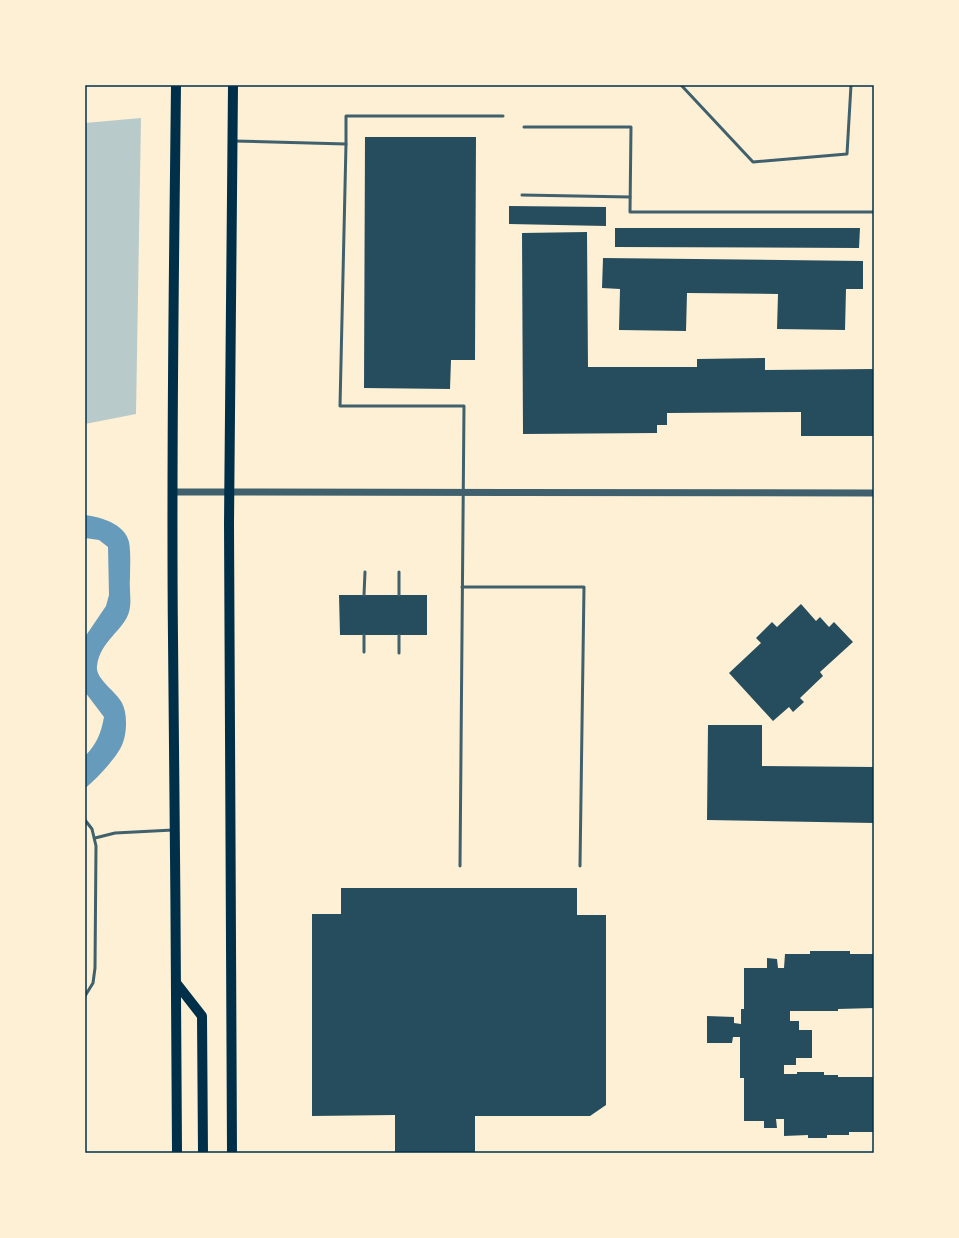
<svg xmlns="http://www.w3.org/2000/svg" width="959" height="1238" font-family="Raleway,sans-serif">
<rect width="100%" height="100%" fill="#fdf0d5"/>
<path fill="#b9caca" d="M 141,118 L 136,414 L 85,424 L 85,123 Z"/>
<path fill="#669bbc" d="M 85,515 C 101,517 125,524 129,542 C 131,553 130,567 130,578 C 129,588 132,602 129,612 C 124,630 100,641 97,666 C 95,679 116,691 122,703 C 128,714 127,736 121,747 C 116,758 94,782 85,788 L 85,756 C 97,744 101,733 104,717 L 85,692 L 85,637 L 106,606 L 109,595 L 108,547 L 99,540 L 85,538 Z"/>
<g fill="#264d5e">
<path d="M 365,137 L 476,137 L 475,360 L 451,360 L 450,389 L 364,388 Z"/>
<path d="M 509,206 L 606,207 L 606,226 L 509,224 Z"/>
<path d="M 615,228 L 860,228 L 859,248 L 615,247 Z"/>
<path d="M 587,232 L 588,367 L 697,367 L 697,359 L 765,358 L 765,370 L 874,369 L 874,436 L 801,436 L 801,412 L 667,413 L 667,425 L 657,425 L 657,433 L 523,434 L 522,233 Z"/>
<path d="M 603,258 L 863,261 L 863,289 L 846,289 L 845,330 L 777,329 L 778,294 L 687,293 L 686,331 L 619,330 L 620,289 L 602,288 Z"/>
<path d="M 339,595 L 427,595 L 427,635 L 340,635 Z"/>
<path d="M 801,604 L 816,621 L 820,617 L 829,627 L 834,622 L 853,642 L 820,672 L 823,676 L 800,698 L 804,702 L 793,712 L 789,707 L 773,721 L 729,673 L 761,643 L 756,638 L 772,622 L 777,627 Z"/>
<path d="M 708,725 L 762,725 L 762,766 L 874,767 L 874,823 L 707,820 Z"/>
<path d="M 341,888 L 577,888 L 577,915 L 606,915 L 606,1105 L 590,1116 L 475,1116 L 475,1153 L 395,1153 L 395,1115 L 312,1116 L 312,914 L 341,914 Z"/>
<path d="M 810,951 L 850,951 L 850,954 L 874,954 L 874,1008 L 838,1009 L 838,1011 L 790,1011 L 790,1021 L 799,1021 L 799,1030 L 812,1030 L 812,1058 L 796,1058 L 796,1065 L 784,1065 L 784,1074 L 797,1074 L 797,1072 L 824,1072 L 824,1075 L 838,1075 L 838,1077 L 874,1077 L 874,1132 L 849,1132 L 849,1135 L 827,1135 L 827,1138 L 808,1138 L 808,1135 L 784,1136 L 784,1119 L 776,1119 L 777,1128 L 764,1128 L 764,1121 L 744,1121 L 744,1078 L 740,1078 L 740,1037 L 733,1037 L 732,1043 L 707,1043 L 707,1016 L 734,1017 L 734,1023 L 741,1024 L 741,1009 L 744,1009 L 744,968 L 767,968 L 767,958 L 777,959 L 778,968 L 784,968 L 785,954 L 810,954 Z"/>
</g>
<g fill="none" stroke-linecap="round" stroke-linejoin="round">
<g stroke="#3f606c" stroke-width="3">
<path d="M 681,85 L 753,162 L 847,154 L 851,85"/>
<path d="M 524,127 L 631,127 L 630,212 L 874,212"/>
<path d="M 234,141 L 346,144 L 340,406 L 464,406 L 460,866"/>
<path d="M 346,144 L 346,116 L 503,116"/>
<path d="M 522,195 L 630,197"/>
<path d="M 399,572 L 399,595"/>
<path d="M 462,587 L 584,587 L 580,866"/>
<path d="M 364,595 L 365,572"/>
<path d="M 364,635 L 364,652"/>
<path d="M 399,653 L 399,635"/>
<path d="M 85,820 L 92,829 L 96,846 L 95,968 L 93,983 L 85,996"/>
<path d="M 95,838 L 115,833 L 173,830"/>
</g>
<path stroke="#3f606c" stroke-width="7" d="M 173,492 L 874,493"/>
<g stroke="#003049" stroke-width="10">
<path d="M 176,85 C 174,269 171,454 173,638 C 174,810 177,981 177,1153"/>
<path d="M 177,984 L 202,1016 L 203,1153"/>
<path d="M 232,1153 L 229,524 L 233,85"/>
</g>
</g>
<rect width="959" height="1238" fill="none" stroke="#fdf0d5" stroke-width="172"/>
<rect x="86" y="86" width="787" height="1066" fill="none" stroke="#003049" stroke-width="1.5"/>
</svg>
